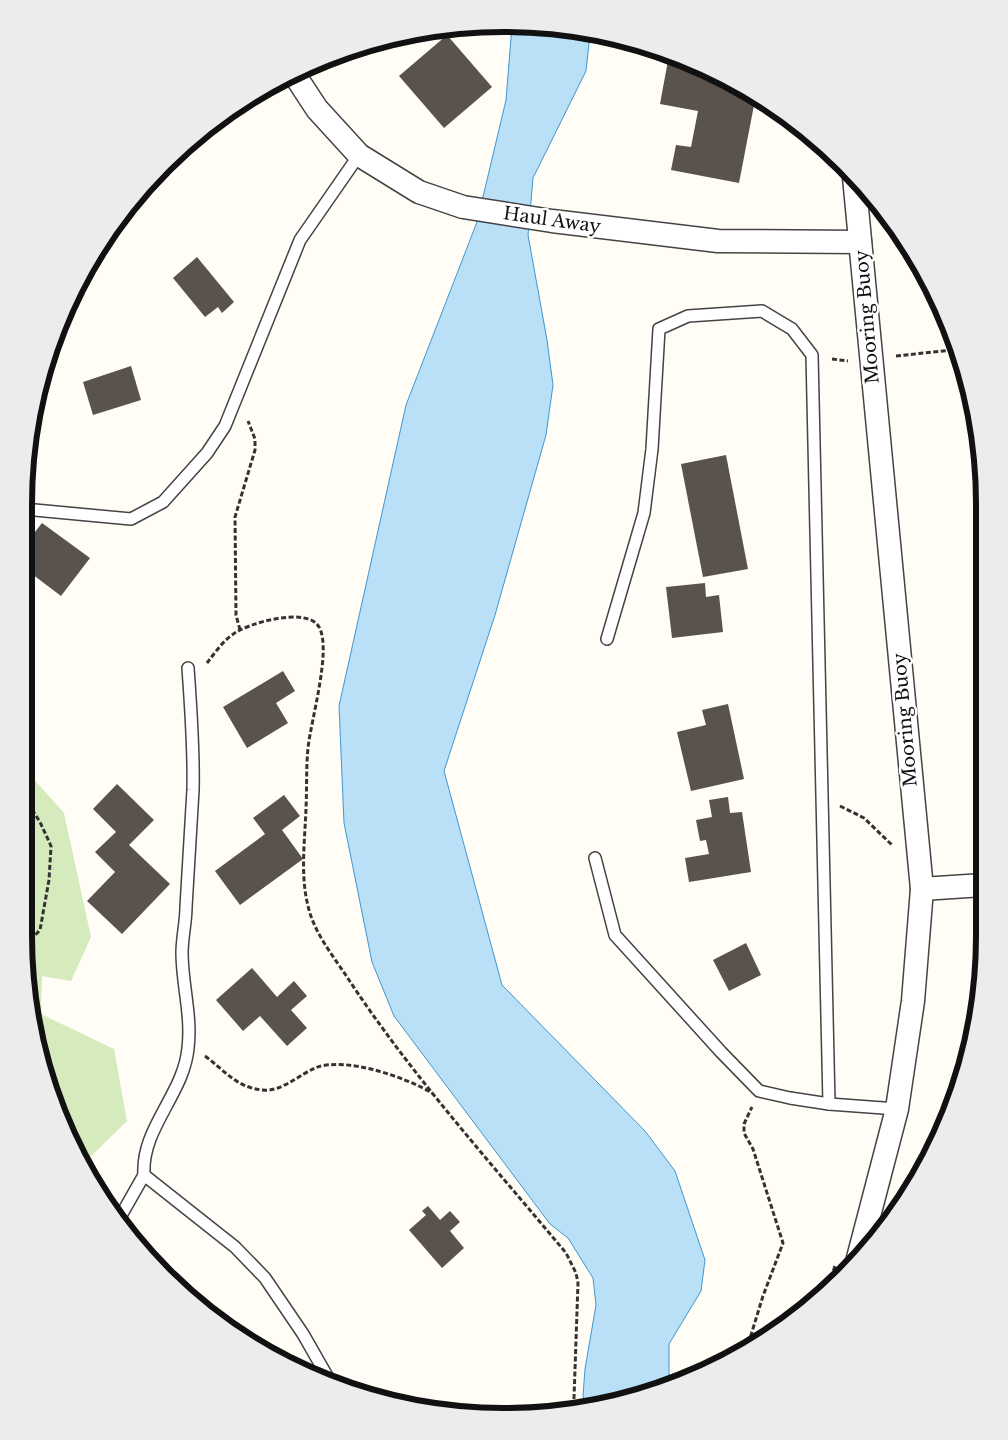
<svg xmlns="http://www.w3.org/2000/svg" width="1008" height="1440" font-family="'Libre Baskerville',serif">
<rect width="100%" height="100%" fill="#fffdf5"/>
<path fill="#d5ebbd" d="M 24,768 L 64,813 L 91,937 L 71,981 L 42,976 L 41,1014 L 114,1049 L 127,1121 L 86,1161 L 40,1061 L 24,936 Z"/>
<path fill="#b9e0f7" stroke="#3f96cf" d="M 535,25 L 590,34 L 586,71 L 533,178 L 528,235 L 547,340 L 553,385 L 546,435 L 495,615 L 444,771 L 502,985 L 645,1131 L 675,1171 L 705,1260 L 701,1291 L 669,1344 L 669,1381 L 586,1406 L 583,1396 L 585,1369 L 596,1305 L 593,1278 L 568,1238 L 550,1224 L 394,1016 L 372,962 L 344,823 L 339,706 L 406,405 L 477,222 L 506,100 L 512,26 Z"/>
<g fill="#5a524d">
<path d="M 447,35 L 492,87 L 444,128 L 399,76 Z"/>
<path d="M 669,55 L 716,73 L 760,101 L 755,100 L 739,183 L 671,170 L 676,145 L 691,147 L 698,111 L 660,104 Z"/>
<path d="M 197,257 L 234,302 L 222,313 L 218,307 L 205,317 L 173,278 Z"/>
<path d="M 131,366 L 141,400 L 93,415 L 83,382 Z"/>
<path d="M 726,455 L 748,569 L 703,577 L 681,464 Z"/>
<path d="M 42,523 L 90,558 L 61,596 L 24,568 L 24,546 Z"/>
<path d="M 705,583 L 706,597 L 719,595 L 723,632 L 672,638 L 666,587 Z"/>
<rect x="974" y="637" width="7" height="30"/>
<path d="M 283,671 L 295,691 L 276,703 L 288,723 L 247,748 L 223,707 Z"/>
<path d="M 728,704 L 744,779 L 691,791 L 677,732 L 706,725 L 702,710 Z"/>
<path d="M 117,784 L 154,820 L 129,845 L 170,884 L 122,934 L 87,901 L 115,872 L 95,852 L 116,832 L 93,809 Z"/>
<path d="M 284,795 L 300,816 L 282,830 L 303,859 L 240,905 L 215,871 L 265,834 L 253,818 Z"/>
<path d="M 728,797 L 730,813 L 742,812 L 751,872 L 689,882 L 685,858 L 709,854 L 706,840 L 700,841 L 696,820 L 712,817 L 709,800 Z"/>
<path d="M 746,943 L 761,975 L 729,991 L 713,960 Z"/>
<path d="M 252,968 L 277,997 L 294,981 L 307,996 L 291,1010 L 307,1028 L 287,1046 L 260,1016 L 243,1031 L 216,1000 Z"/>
<path d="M 428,1206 L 440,1220 L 450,1211 L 460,1222 L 450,1231 L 464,1248 L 442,1268 L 409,1230 L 426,1215 L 422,1211 Z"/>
</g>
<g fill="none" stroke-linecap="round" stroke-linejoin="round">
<g stroke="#444" stroke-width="14">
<g id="lane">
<path d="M 24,509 L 131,519 L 163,502 L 207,453 L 225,426 L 300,240 L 359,155"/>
<path d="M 607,639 L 644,513 L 652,449 L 659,329 L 688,316 L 762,311 L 792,329 L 812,355 L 829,1104 L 897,1109"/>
<path d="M 595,858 L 615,935 L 721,1052 L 759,1091 L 790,1098 L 829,1104"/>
<path d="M 144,1175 C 141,1128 184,1094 188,1048 C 192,1016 182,984 182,953 C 182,938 186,922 186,907 C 188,868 191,829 193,790 C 194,749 191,709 188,668"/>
<path d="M 119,1219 L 144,1175 L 235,1247 L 265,1278 L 303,1334 L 331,1383"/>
</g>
</g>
<g stroke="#444" stroke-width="25">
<g id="street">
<path d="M 294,74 L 317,109 L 359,155 L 419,192 L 463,207 L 552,221 L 718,241 L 860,242"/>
<path d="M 854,177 L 922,889 L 913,1001 L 897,1109 L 858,1258"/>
<path d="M 922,889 L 983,885"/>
</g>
</g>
<g stroke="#333" stroke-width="3" stroke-dasharray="5 2.5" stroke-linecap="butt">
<path d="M 828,153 L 830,168"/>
<path d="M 896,356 L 952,350"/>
<path d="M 832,359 L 848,361"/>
<path d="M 240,630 L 236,615 L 235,517 L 255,450 L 255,439 L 248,421"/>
<path d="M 207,663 C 214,654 222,642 232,635 C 247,623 307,606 319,627 C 332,649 311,720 308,748 C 306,768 307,788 306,808 C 305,840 300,874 308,906 C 314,933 334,957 349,980 C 413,1077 492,1164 566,1253 L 576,1273 L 578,1283 L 574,1398 L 576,1409"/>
<path d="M 24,797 L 40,822 L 51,846 L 49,880 L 40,930 L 25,946"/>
<path d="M 840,806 L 864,818 L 892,845"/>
<path d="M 205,1056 C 224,1070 237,1088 263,1090 C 281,1092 299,1075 315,1068 C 345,1056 405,1077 432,1093"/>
<path d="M 826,1292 L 835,1266"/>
<path d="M 750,1344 L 751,1335 L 763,1296 L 783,1243 L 753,1149 L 744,1133 L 744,1124 L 752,1107"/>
</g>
<use href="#lane" stroke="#fff" stroke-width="11"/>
<use href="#street" stroke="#fff" stroke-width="22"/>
</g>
<g text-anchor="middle" stroke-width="5" stroke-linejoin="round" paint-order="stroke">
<g font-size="18" fill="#111" stroke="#fff">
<text transform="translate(552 220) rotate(8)" y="6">Haul Away</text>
<text transform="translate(867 317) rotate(-95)" y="6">Mooring Buoy</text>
<text transform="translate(905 720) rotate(-95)" y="6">Mooring Buoy</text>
</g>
</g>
<path d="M0 0H1008V1440H0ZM504 32H504A472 472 0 0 1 976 504V936A472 472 0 0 1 504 1408H504A472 472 0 0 1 32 936V504A472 472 0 0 1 504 32Z" fill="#ececec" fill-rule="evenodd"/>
<path fill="none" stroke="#111" stroke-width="6" d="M504 32H504A472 472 0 0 1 976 504V936A472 472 0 0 1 504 1408H504A472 472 0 0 1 32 936V504A472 472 0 0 1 504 32Z"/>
</svg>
